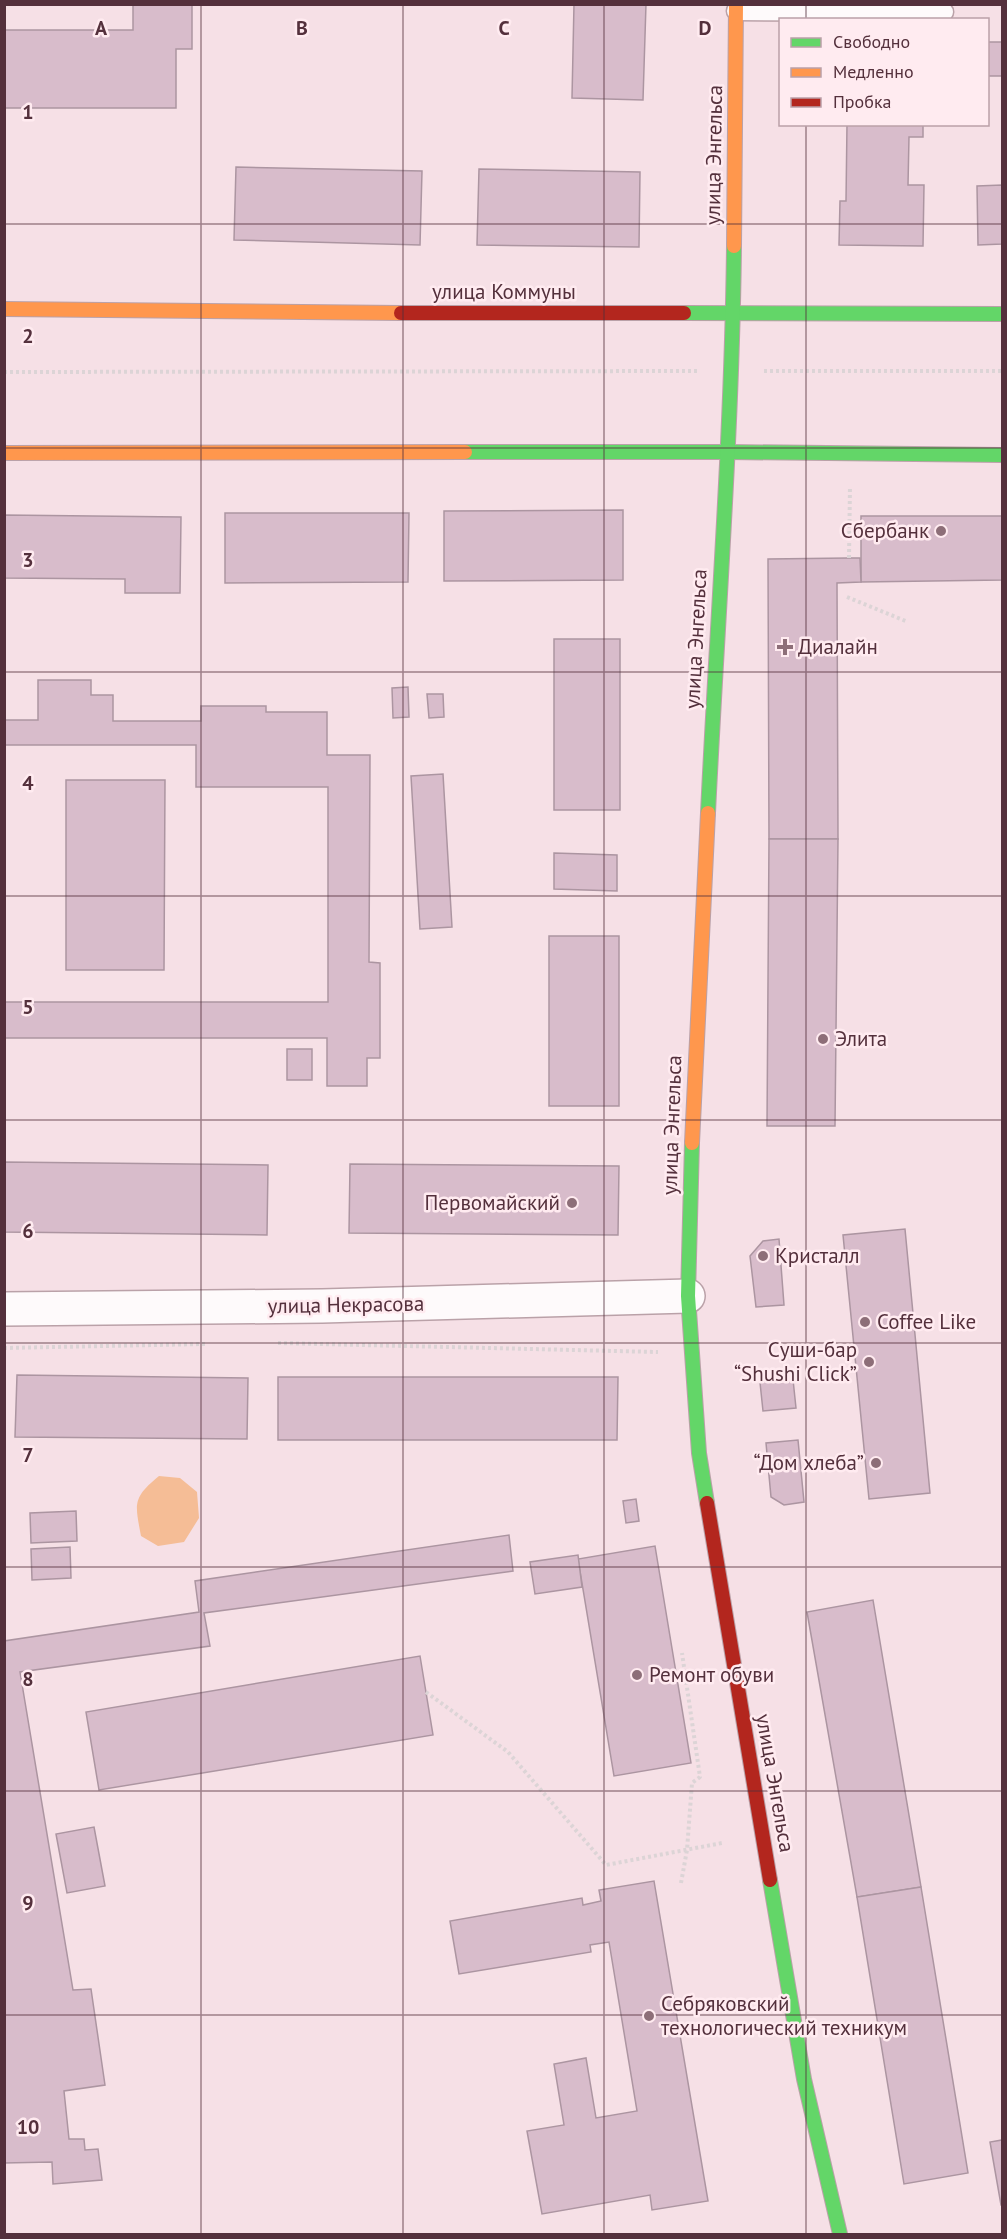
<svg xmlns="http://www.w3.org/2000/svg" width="1007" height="2239" font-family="'PT Sans',sans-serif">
<rect width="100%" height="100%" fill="#f6e0e6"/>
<path fill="#f5bd96" d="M 159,1476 L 180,1478 L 197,1492 L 199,1518 L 184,1542 L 158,1546 L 141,1536 C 135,1504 132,1498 159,1476 Z"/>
<g fill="#d8bccb" stroke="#ac95a1" stroke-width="1.5">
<path d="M 133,4 L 192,4 L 192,49 L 176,49 L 176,108 L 4,108 L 4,30 L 133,30 Z"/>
<path d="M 574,4 L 646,4 L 643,100 L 572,98 Z"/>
<rect x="988" y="42" width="14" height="34"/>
<path d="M 847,124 L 923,124 L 923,137 L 909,137 L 908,185 L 924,185 L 923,246 L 839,245 L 840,201 L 846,201 Z"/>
<path d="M 236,167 L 422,171 L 420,245 L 234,240 Z"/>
<path d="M 479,169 L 640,172 L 639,247 L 477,245 Z"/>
<path d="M 1002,185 L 1002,244 L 978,245 L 977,186 Z"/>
<path d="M 623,510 L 623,580 L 444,581 L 444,511 Z"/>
<path d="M 225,513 L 409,513 L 408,582 L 225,583 Z"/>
<path d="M 4,515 L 181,517 L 180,593 L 125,593 L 125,579 L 4,578 Z"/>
<path d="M 861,516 L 1002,516 L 1002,580 L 861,582 Z"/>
<path d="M 849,558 L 860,558 L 861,582 L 837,583 L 838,839 L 769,839 L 768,559 Z"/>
<rect x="554" y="639" width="66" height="171"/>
<path d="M 38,680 L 91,680 L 91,695 L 113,695 L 113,721 L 201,721 L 201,706 L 266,706 L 266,712 L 327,712 L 327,755 L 370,755 L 369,962 L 380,963 L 380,1058 L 367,1058 L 367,1086 L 327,1086 L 327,1038 L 4,1038 L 4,1002 L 328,1002 L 328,787 L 196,787 L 196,745 L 4,745 L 4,720 L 38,720 Z"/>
<path d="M 408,687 L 409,717 L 393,718 L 392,688 Z"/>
<path d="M 427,694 L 443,694 L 444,717 L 429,718 Z"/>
<path d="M 443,774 L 452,927 L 420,929 L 411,776 Z"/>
<path d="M 66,780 L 165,780 L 164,970 L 66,970 Z"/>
<path d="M 769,839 L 838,839 L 835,1126 L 767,1126 Z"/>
<path d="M 554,853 L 617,855 L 617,891 L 554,889 Z"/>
<rect x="549" y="936" width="70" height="170"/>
<rect x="287" y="1049" width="25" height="31"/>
<path d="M 4,1162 L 268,1165 L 267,1235 L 4,1232 Z"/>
<path d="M 350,1164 L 619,1166 L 618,1235 L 349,1233 Z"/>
<path d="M 905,1229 L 930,1493 L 869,1499 L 843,1235 Z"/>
<path d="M 779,1239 L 784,1305 L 756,1307 L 750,1256 L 763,1241 Z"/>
<path d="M 792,1370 L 796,1408 L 763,1411 L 759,1373 Z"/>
<path d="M 17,1375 L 248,1378 L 247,1439 L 15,1437 Z"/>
<path d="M 278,1377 L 618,1377 L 617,1440 L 278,1440 Z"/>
<path d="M 798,1440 L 804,1502 L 784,1505 L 771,1497 L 766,1443 Z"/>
<path d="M 636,1499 L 639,1521 L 626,1523 L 623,1501 Z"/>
<path d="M 76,1511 L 77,1541 L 31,1543 L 30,1513 Z"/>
<path d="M 509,1535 L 513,1571 L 204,1613 L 210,1646 L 20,1672 L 73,1990 L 91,1989 L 105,2085 L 64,2091 L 69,2139 L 84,2139 L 85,2150 L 98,2149 L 102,2180 L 53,2184 L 52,2162 L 4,2163 L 4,1641 L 199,1612 L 195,1581 Z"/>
<path d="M 655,1546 L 691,1763 L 614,1776 L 578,1559 Z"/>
<path d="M 70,1547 L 71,1578 L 32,1580 L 31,1549 Z"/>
<path d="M 578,1555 L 582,1587 L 535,1594 L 530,1562 Z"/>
<path d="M 873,1600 L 921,1887 L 857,1897 L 807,1612 Z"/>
<path d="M 420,1656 L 433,1735 L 99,1790 L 86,1712 Z"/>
<path d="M 94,1827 L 105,1886 L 67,1893 L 56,1834 Z"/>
<path d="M 654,1881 L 708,2201 L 652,2210 L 650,2195 L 542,2214 L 527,2131 L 564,2125 L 554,2064 L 586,2058 L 596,2118 L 637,2111 L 609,1942 L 590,1945 L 591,1952 L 459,1974 L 450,1921 L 582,1898 L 583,1905 L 601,1901 L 599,1890 Z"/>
<path d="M 921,1887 L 968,2173 L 904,2184 L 857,1897 Z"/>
<path d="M 1002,2140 L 1002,2205 L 1001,2205 L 990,2142 Z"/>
</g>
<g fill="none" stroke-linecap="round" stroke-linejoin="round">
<g stroke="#baa1a8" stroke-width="21">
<path id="lane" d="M 736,11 L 944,12"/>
</g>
<g stroke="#baa1a8" stroke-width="36">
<path id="street" d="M 4,1309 L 322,1306 L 688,1296"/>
</g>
<g stroke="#baa1a8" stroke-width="16">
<g id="fast">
<path d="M 684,313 L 1002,314"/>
<path d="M 465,452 L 729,452 L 1002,455"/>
<path d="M 708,813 C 717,624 732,435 734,246"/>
<path d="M 692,1143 L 688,1296 L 699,1453 L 707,1503"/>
<path d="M 770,1880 L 804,2079 L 840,2234"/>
</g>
</g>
<g stroke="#baa1a8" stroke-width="16">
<g id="slow">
<path d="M 734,246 L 736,4"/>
<path d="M 4,309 L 401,313"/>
<path d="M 4,453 L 465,452"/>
<path d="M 692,1143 L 708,813"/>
</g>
</g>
<g stroke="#baa1a8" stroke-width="16">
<g id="jam">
<path d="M 401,313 L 684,313"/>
<path d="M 707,1503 L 770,1880"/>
</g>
</g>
<g stroke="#dcd4d6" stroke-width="4" stroke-dasharray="3 3" stroke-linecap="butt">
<path d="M 764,371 L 1002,371"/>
<path d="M 4,372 L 700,371"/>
<path d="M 849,558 L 850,486"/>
<path d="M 847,597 L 908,622"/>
<path d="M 278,1343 L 658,1352"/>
<path d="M 4,1348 L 205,1344"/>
<path d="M 426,1692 L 508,1752 L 606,1865 L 722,1843"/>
<path d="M 681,1883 L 687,1850 L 692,1783 L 700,1777 L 682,1653"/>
</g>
<use href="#lane" stroke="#fefafb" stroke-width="18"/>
<use href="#street" stroke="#fefafb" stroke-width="33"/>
<use href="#fast" stroke="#63d668" stroke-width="14"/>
<use href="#slow" stroke="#ff974d" stroke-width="14"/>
<use href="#jam" stroke="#b3261e" stroke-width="14"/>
</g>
<path fill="none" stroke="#54303c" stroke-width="1.5" stroke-opacity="0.55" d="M 201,4 L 201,2234M 403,4 L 403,2234M 604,4 L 604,2234M 806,4 L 806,20M 806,124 L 806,2234M 4,224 L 1002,224M 4,448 L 1002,448M 4,672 L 1002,672M 4,896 L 1002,896M 4,1120 L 1002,1120M 4,1343 L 1002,1343M 4,1567 L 1002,1567M 4,1791 L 1002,1791M 4,2015 L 1002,2015"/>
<g fill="#8d6e78" stroke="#ffebf0" stroke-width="2">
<circle cx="941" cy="531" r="6"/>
<path d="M782 638h6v6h6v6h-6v6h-6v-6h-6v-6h6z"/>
<circle cx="823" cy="1039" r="6"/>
<circle cx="572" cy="1203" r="6"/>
<circle cx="763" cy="1256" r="6"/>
<circle cx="865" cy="1322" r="6"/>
<circle cx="869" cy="1362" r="6"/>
<circle cx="876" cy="1463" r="6"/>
<circle cx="637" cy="1675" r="6"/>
<circle cx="649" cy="2016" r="6"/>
</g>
<g text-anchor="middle" stroke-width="5" stroke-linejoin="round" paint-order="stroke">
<g font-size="21" fill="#54303c" stroke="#ffebf0">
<text transform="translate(714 155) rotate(-89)" y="7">улица Энгельса</text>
<text x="504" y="299">улица Коммуны</text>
<text transform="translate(696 639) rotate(-87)" y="7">улица Энгельса</text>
<text transform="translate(672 1125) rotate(-88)" y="7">улица Энгельса</text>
<text transform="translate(346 1305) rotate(-1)" y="7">улица Некрасова</text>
<text transform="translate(775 1783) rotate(80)" y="7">улица Энгельса</text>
</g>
<g font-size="21" fill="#54303c" stroke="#ffebf0" text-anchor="start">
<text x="929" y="538" text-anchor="end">Сбербанк</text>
<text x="798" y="654">Диалайн</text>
<text x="835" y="1046">Элита</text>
<text x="560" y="1210" text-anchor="end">Первомайский</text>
<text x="775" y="1263">Кристалл</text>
<text x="877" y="1329">Coffee Like</text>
<text x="857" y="1357" text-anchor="end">Суши-бар<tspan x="857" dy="24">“Shushi Click”</tspan></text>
<text x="864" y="1470" text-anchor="end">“Дом хлеба”</text>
<text x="649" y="1682">Ремонт обуви</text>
<text x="661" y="2011">Себряковский<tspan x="661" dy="24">технологический техникум</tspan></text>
</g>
</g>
<g font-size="20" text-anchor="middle" font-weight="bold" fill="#54303c" stroke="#ffebf0" stroke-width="5" stroke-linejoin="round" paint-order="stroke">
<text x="101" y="35">A</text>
<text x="302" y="35">B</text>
<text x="504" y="35">C</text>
<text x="705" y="35">D</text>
<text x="28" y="119">1</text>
<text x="28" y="343">2</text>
<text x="28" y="567">3</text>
<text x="28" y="790">4</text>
<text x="28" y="1014">5</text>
<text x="28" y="1238">6</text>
<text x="28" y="1462">7</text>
<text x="28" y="1686">8</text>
<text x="28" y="1910">9</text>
<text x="28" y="2134">10</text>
</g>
<rect width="1007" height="2239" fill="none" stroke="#54303c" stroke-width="12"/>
<rect x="779" y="18" width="210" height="108" fill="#ffebf0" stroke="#bba0a8" stroke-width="1.5"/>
<rect x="791" y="38" width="30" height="9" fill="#63d668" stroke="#bba0a8" stroke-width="1.5"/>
<text x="833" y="48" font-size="18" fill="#54303c">Свободно</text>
<rect x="791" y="68" width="30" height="9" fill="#ff974d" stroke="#bba0a8" stroke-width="1.5"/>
<text x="833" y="78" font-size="18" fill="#54303c">Медленно</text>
<rect x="791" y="98" width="30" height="9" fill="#b3261e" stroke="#bba0a8" stroke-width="1.5"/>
<text x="833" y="108" font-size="18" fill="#54303c">Пробка</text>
</svg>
